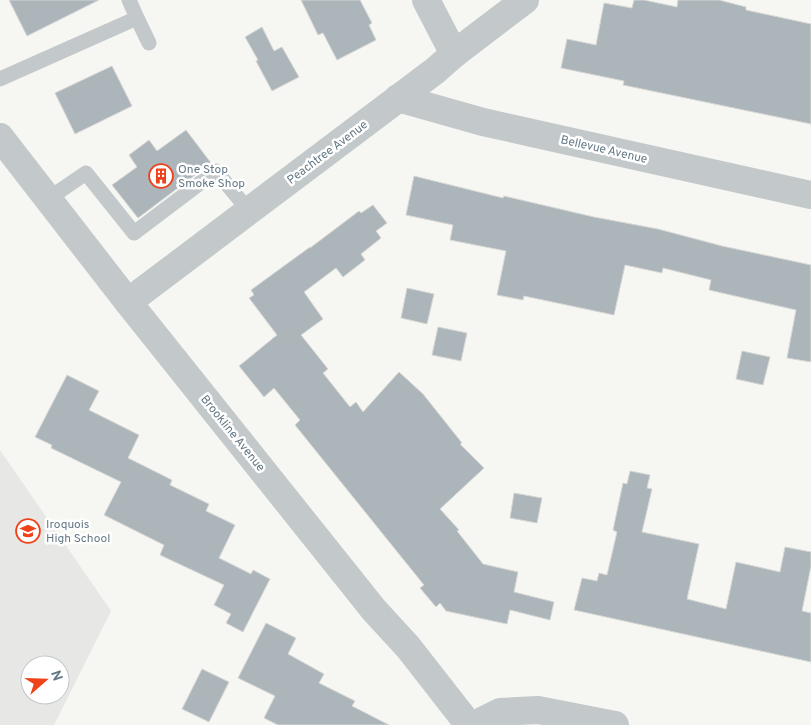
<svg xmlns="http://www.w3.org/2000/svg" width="811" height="725" font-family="Overpass,sans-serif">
<rect width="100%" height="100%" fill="#f6f6f2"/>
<path fill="#e7e8e6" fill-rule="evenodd" d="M 0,450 L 111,611 L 54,725 L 0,725 ZM 30,665 L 60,665 L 60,695 L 30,695 Z"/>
<g fill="#acb5ba" stroke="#d7d7d5">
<path d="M 9,0 L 99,0 L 27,36 Z"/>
<path d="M 301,0 L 360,0 L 372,23 L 369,25 L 376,40 L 337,60 L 323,33 L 318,35 Z"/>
<path d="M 634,0 L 644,0 L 677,7 L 678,0 L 719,0 L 746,7 L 746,10 L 811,24 L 811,124 L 623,85 L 624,81 L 561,68 L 567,39 L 596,45 L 604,3 L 632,8 Z"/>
<path d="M 262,27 L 274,51 L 282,47 L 299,77 L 272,91 L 256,61 L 258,60 L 245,37 Z"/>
<path d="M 112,66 L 132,106 L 75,134 L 55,93 Z"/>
<path d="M 186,130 L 211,163 L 138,218 L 112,185 L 137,167 L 129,155 L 149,140 L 157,151 Z"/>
<path d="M 414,176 L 503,198 L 504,196 L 594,217 L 658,229 L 722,246 L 811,265 L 811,362 L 787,358 L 796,310 L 709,290 L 711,280 L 663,268 L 662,273 L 625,265 L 614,315 L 524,296 L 523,300 L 497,295 L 506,251 L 450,240 L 453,225 L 406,215 Z"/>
<path d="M 373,205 L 387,223 L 376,231 L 381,238 L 361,254 L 365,260 L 343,277 L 336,268 L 304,292 L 323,319 L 301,335 L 328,369 L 323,373 L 350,407 L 356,402 L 363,412 L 399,372 L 423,394 L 462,443 L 460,444 L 484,468 L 440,509 L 459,530 L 457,531 L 483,564 L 518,572 L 514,592 L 554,602 L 550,620 L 510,610 L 507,624 L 446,611 L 440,603 L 436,607 L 420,588 L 424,585 L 295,425 L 300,420 L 274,388 L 264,397 L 239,366 L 277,335 L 249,298 L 254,295 L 251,290 L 310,247 L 310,248 L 359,211 L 361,213 Z"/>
<path d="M 407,288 L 434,294 L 427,324 L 401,318 Z"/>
<path d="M 438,327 L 467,333 L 461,361 L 432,355 Z"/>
<path d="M 742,351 L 770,357 L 763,385 L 736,379 Z"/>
<path d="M 67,375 L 99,391 L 89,410 L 139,435 L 128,458 L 172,480 L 170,485 L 209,504 L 206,511 L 235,525 L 219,558 L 251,574 L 253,570 L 270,579 L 243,632 L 226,623 L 231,614 L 214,605 L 224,585 L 160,555 L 164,545 L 104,515 L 121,482 L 51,448 L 52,445 L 35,437 Z"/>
<path d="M 630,471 L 650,475 L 647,488 L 652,489 L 642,532 L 699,544 L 687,599 L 726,609 L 736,562 L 780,572 L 785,547 L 811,552 L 811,566 L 802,611 L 811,613 L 811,662 L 574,610 L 582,578 L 597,581 L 599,573 L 607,575 L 617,532 L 613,530 L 623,483 L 627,484 Z"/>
<path d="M 514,493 L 542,498 L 537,523 L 510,518 Z"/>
<path d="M 266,623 L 296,638 L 288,654 L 324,674 L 319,683 L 355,701 L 352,706 L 389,725 L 278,725 L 264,718 L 275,696 L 238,678 Z"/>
<path d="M 202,669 L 229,682 L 209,722 L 182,709 Z"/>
</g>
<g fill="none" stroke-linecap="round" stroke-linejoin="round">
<g stroke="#c3c8ca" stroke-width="15">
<path d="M 137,18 L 149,43"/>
<path d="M 0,79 L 137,18 L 129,0"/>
<path d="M 48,199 L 86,173 L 134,233 L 216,171 L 249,211"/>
</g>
<g stroke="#c3c8ca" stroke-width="28">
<path d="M 426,0 L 454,54"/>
<path d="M 398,98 L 483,122 L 811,195"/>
<path d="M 0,137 L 128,302 L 374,610 L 408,647 L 469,725"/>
<path d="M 128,302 L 436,70 L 454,54 L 525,0"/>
<path d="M 474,725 L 500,712 L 538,710 L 615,725"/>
</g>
</g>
<defs>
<g id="building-ring" transform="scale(1.25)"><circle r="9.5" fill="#fff" stroke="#ee421b" stroke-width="1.5"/><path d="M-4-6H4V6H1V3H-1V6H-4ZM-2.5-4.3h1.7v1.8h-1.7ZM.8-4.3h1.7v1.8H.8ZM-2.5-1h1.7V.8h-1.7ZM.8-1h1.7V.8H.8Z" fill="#ee421b"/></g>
<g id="school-ring" transform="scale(1.25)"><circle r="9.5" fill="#fff" stroke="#ee421b" stroke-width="1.5"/><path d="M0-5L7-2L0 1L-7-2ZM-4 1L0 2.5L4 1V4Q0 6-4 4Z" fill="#ee421b"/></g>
</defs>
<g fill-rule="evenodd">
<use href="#building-ring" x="161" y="176"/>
<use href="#school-ring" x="28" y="531"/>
</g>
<g text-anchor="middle" stroke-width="5" stroke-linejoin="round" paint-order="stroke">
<g font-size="12" fill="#637885" stroke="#fff">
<text transform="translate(604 149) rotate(13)" y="4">Bellevue Avenue</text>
<text transform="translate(327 152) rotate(-37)" y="4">Peachtree Avenue</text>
<text transform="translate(233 433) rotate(51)" y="4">Brookline Avenue</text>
</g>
<g font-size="12" fill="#637885" stroke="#fff" text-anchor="start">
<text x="178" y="173">One Stop<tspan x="178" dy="14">Smoke Shop</tspan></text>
<text x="46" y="528">Iroquois<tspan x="46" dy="14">High School</tspan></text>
</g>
</g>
<g transform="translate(45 680) rotate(70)"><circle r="24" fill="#ffffff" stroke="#c1c9ce"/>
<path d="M0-4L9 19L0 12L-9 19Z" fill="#ee421b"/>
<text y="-8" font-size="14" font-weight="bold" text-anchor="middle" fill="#637885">N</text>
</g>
</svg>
